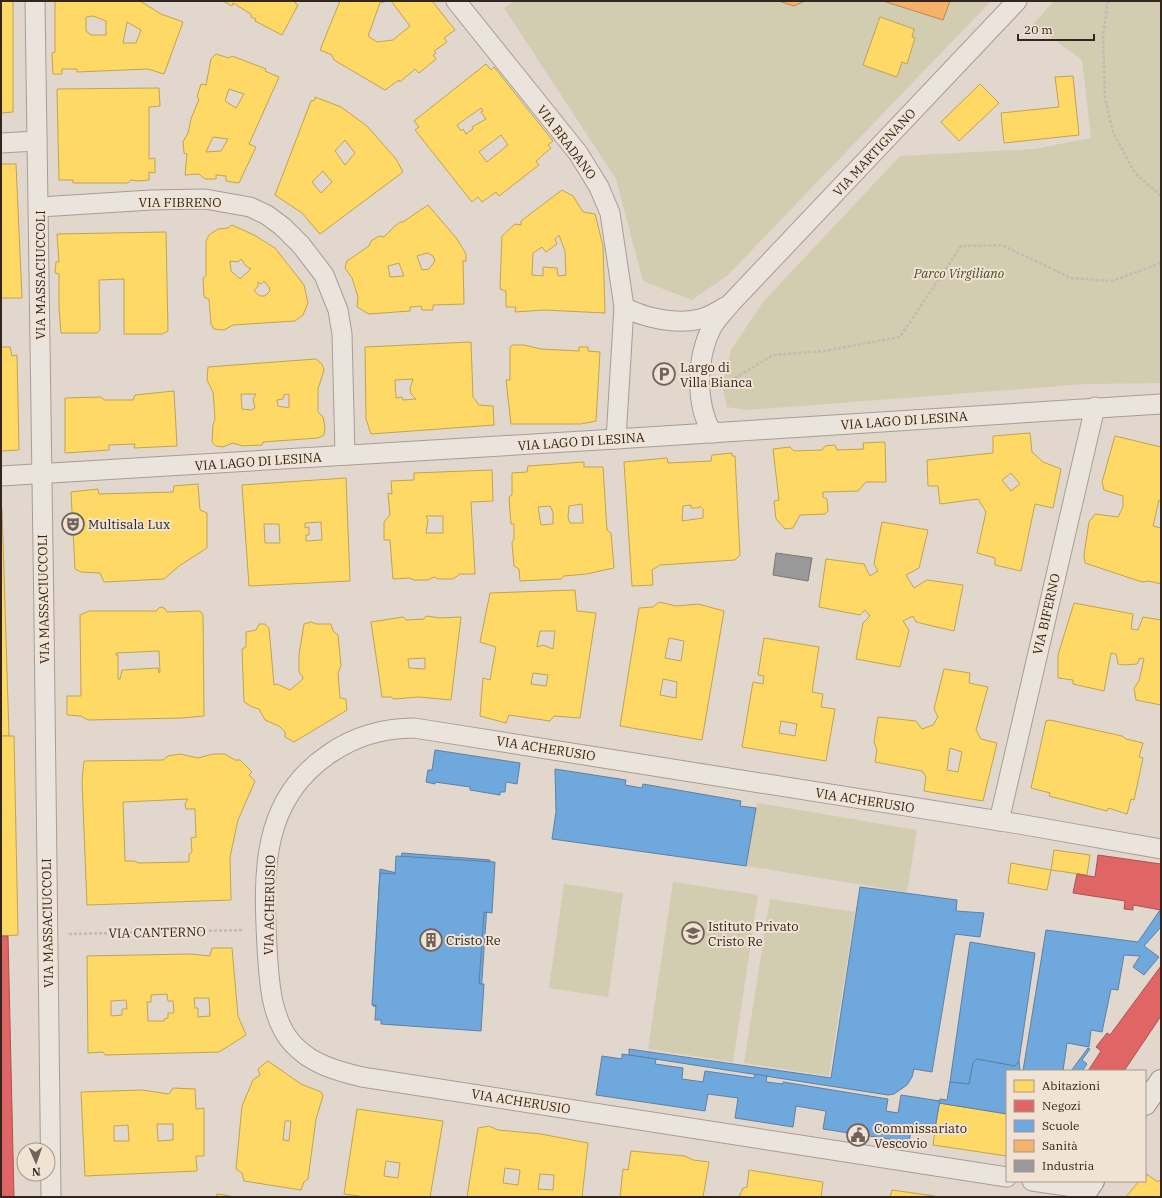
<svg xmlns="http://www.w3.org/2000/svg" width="1162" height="1198" font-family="'IBM Plex Serif',serif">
<rect width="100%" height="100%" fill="#e1d7cc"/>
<g fill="#d2ccb0">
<path d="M 515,1 L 991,1 L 728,275 L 692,300 L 643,281 L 616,179 L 504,8 Z"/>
<path d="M 1054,1 L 1161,1 L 1161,383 L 1087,384 L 748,410 L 727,407 L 722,386 L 731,350 L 763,302 L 900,156 L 1034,149 L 1091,138 L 1082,60 L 1033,24 Z"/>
<path d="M 757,803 L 917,830 L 907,892 L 746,866 Z"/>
<path d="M 673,882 L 758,895 L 733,1062 L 648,1049 Z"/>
<path d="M 564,884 L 623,893 L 608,997 L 549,988 Z"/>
<path d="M 770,899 L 855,912 L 829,1076 L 744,1063 Z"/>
</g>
<g fill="#ffd966" stroke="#c2a351" fill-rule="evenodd">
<path d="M 1,1 L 13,1 L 13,112 L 1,113 Z"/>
<path d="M 55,1 L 140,1 L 161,14 L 183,22 L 164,74 L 148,69 L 77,72 L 77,69 L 62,69 L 62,74 L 53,74 L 52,53 L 55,52 ZM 93,16 L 106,21 L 106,35 L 91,35 L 86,31 L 86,17 ZM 127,22 L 141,30 L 136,43 L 123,43 Z"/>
<path d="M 223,1 L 296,1 L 295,3 L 298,5 L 282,35 L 255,21 L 256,19 L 251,17 L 251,14 L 233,3 L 232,6 Z"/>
<path d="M 340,1 L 387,1 L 380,3 L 368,36 L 377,42 L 393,40 L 410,26 L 391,1 L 432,1 L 455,30 L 444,38 L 447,42 L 434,51 L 436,53 L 433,55 L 436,59 L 419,73 L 415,69 L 400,82 L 399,80 L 385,90 L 334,60 L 332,55 L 320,50 Z"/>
<path d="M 880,17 L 914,29 L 912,37 L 915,38 L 907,64 L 902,62 L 897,77 L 863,65 Z"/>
<path d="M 216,54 L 229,58 L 232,56 L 266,69 L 265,71 L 279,77 L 249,144 L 256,147 L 239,183 L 226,181 L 226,176 L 216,175 L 216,179 L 205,179 L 199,174 L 185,175 L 187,154 L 184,153 L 183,142 L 188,133 L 191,119 L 199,99 L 197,97 L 201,84 L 206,85 L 211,59 ZM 229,89 L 244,94 L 236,108 L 225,101 ZM 213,137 L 228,139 L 221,151 L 206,152 Z"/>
<path d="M 486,64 L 491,70 L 494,67 L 553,141 L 548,145 L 551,148 L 536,161 L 539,165 L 499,196 L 496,192 L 482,202 L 478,197 L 472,202 L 415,130 L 419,127 L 414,121 ZM 481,108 L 483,111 L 481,112 L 486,119 L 472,127 L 473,129 L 466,134 L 463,129 L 461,131 L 457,125 ZM 501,135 L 508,145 L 487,162 L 479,152 Z"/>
<path d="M 1073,76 L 1079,135 L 1004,143 L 1001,113 L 1059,107 L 1055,77 Z"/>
<path d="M 980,84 L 999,103 L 959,141 L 941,122 Z"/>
<path d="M 159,88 L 160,106 L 149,107 L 149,159 L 155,158 L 155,173 L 149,172 L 149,180 L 138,181 L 131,180 L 128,183 L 73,183 L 73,180 L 59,180 L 57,89 Z"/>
<path d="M 315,97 L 341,107 L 367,126 L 396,159 L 403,172 L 320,234 L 302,213 L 275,195 L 311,101 L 315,100 ZM 345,140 L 355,153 L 345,165 L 335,151 ZM 323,171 L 332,182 L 321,193 L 312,182 Z"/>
<path d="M 1,164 L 16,164 L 22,298 L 1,298 Z"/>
<path d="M 562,190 L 573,196 L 583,212 L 595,214 L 603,246 L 605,313 L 545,310 L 515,312 L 516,307 L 506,307 L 506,291 L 500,289 L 502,236 L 515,224 L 521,225 L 521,221 ZM 559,235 L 565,251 L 566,275 L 558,276 L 557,268 L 543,267 L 543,276 L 532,275 L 533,253 L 542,247 L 546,252 L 557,244 L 555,239 Z"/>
<path d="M 428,205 L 457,239 L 466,254 L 466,261 L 463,261 L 464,304 L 433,305 L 433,310 L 422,310 L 421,306 L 410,307 L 410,311 L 369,314 L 357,307 L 358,297 L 352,278 L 345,268 L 347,261 L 369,246 L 371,241 L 379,236 L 384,237 L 395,226 L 400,222 L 403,222 ZM 427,253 L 433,256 L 435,261 L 429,269 L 422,270 L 417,256 ZM 399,263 L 404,276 L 390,277 L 388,266 Z"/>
<path d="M 232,225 L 254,235 L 275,248 L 304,285 L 308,303 L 303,315 L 295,321 L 233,325 L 224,330 L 214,329 L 211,324 L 209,299 L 204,297 L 203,278 L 206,276 L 206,241 L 209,235 L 218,229 L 228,228 ZM 241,259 L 246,266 L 251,269 L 240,279 L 231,271 L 230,261 L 238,262 ZM 264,281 L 269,287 L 270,291 L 265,296 L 260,296 L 254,291 L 258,286 L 258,282 L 261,284 Z"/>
<path d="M 166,232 L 168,331 L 162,334 L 124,334 L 124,279 L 99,280 L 100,330 L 97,333 L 61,333 L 59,308 L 59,274 L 55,273 L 56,262 L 59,262 L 57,234 Z"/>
<path d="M 471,342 L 473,397 L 479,405 L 493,406 L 494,425 L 371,434 L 366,419 L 365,347 ZM 413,379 L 410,389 L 411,394 L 416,399 L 403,400 L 402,397 L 396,398 L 395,380 Z"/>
<path d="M 512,345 L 524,345 L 541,349 L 579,351 L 579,347 L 588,347 L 588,351 L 600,352 L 596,421 L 581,424 L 511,424 L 506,380 L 510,380 L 510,348 Z"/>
<path d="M 1,347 L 10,347 L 12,356 L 17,355 L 19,450 L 1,451 Z"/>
<path d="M 316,359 L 322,364 L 324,370 L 318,389 L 318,412 L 323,417 L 325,427 L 324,435 L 318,438 L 263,442 L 262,445 L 243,446 L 233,443 L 223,447 L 216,446 L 212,442 L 213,425 L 215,419 L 213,392 L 207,380 L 208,367 ZM 241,394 L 256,394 L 253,399 L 255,408 L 251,410 L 242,409 ZM 289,394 L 289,408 L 278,406 L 277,400 L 283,399 L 284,395 Z"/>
<path d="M 174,391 L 177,446 L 134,448 L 135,444 L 109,445 L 109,450 L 65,453 L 65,398 L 100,397 L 105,400 L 133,400 L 135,395 Z"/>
<path d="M 1030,433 L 1032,452 L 1043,462 L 1061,469 L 1053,508 L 1035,504 L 1021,571 L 995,565 L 995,558 L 977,553 L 986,512 L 978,499 L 940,504 L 938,486 L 928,486 L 927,460 L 993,453 L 993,436 ZM 1011,473 L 1020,484 L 1011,491 L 1002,480 Z"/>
<path d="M 1115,436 L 1161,447 L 1161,501 L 1159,500 L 1153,526 L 1161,528 L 1161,584 L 1149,581 L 1142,582 L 1085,563 L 1084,555 L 1089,522 L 1095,514 L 1118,517 L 1123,507 L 1123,496 L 1104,490 L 1102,482 Z"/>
<path d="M 885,442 L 886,482 L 866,482 L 858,491 L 823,492 L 823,497 L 827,499 L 828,511 L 825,514 L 800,515 L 793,528 L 785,529 L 776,519 L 774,501 L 779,500 L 773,449 L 790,447 L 794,451 L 822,450 L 825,446 L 835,445 L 837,450 L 864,449 L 863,443 Z"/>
<path d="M 732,453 L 732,456 L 735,456 L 740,555 L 735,560 L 660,565 L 652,570 L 653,585 L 632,586 L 624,462 L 667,458 L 668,463 L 711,461 L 712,455 ZM 691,505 L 691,508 L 699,508 L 700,506 L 703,509 L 703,518 L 682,521 L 683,506 Z"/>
<path d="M 584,462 L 584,467 L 603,467 L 607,530 L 611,533 L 614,568 L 586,574 L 564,576 L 561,579 L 520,581 L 519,569 L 514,566 L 512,543 L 514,539 L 514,524 L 511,524 L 509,497 L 512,495 L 512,473 L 527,472 L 528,466 ZM 582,504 L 583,523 L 570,523 L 568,518 L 569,506 ZM 550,506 L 553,512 L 553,524 L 541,525 L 538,507 Z"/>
<path d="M 492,470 L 493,501 L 471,502 L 475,574 L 460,574 L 453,579 L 438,579 L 434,577 L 428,580 L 414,580 L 409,578 L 393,579 L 390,540 L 384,540 L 384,522 L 390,515 L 388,493 L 392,494 L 391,481 L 414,480 L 414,473 ZM 426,516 L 443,516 L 443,533 L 426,533 L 428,520 Z"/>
<path d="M 346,478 L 350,581 L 249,586 L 242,485 ZM 321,522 L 322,540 L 306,541 L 306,535 L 309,535 L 309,527 L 305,528 L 305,523 ZM 264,524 L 279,524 L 280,543 L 265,543 Z"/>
<path d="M 198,484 L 200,510 L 207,513 L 207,548 L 179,566 L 164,579 L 104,582 L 100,573 L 81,572 L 75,569 L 71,492 L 98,489 L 99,494 L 173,492 L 174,486 Z"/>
<path d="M 1,509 L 2,509 L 9,736 L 1,736 Z"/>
<path d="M 882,522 L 928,530 L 919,568 L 906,575 L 914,588 L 927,580 L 963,585 L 954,631 L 916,622 L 913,616 L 903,621 L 909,630 L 900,667 L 856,659 L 863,623 L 870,616 L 865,610 L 860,615 L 819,607 L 826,559 L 864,564 L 870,576 L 878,571 L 874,564 Z"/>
<path d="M 575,590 L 577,611 L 596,613 L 580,718 L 554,716 L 550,721 L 509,715 L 506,723 L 480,716 L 483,678 L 490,680 L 496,647 L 480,642 L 490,593 ZM 540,631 L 555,631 L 553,649 L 543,645 L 537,647 ZM 533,673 L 548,675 L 546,686 L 531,684 Z"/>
<path d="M 659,602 L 676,606 L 698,604 L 724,611 L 702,740 L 620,726 L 639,608 L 653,607 ZM 669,638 L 684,641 L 681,661 L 665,658 ZM 663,679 L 677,682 L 676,698 L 660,695 Z"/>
<path d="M 1074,603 L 1133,614 L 1131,629 L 1138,630 L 1143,617 L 1161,620 L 1161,705 L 1136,700 L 1134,688 L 1139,681 L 1144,659 L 1140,658 L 1137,664 L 1124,665 L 1118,664 L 1116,654 L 1111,653 L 1104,691 L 1073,684 L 1073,680 L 1058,678 L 1058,655 Z"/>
<path d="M 160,607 L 164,608 L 167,612 L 200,611 L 203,615 L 204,716 L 181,718 L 88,720 L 81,716 L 67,715 L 67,696 L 81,696 L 80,615 L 89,611 L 156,611 ZM 159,651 L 160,672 L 159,673 L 158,668 L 122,670 L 120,679 L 118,679 L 118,655 L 116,655 L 116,653 Z"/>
<path d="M 426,616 L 440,618 L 461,617 L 451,700 L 419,697 L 394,699 L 391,697 L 382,697 L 371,622 L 403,617 L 406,620 L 424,619 ZM 425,658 L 425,669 L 409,668 L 408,659 Z"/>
<path d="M 311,622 L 316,624 L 331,624 L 333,631 L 338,635 L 341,666 L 338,673 L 340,698 L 346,699 L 347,710 L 294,742 L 285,737 L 285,732 L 279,726 L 265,720 L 259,709 L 252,707 L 244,702 L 242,649 L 246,647 L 246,632 L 256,630 L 259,624 L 265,624 L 269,628 L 274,685 L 277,684 L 290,690 L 302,680 L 303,677 L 299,672 L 299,655 L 304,624 Z"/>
<path d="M 764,638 L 819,647 L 812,692 L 823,694 L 821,707 L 835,709 L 826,761 L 742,747 L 753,682 L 763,684 L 764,676 L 758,675 ZM 781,721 L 797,724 L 795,736 L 779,733 Z"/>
<path d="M 944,669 L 970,673 L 969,683 L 988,687 L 976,730 L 981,739 L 997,743 L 983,801 L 924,791 L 926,777 L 922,771 L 875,762 L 877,750 L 874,742 L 878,717 L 916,721 L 922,729 L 933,725 L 938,717 L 934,709 ZM 950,748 L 962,752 L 958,772 L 947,770 Z"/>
<path d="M 1050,720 L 1122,736 L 1126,739 L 1143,743 L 1139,757 L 1143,758 L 1134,800 L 1131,799 L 1127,814 L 1108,808 L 1107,811 L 1049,796 L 1050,793 L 1031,788 L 1046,721 Z"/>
<path d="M 1,736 L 14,736 L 18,935 L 1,936 Z"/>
<path d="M 180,754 L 198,758 L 213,754 L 225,754 L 235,760 L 240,760 L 252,772 L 249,775 L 255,781 L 238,820 L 230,857 L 231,900 L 87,905 L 82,781 L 84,761 L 163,760 L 168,756 ZM 188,799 L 185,804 L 186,809 L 195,809 L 196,837 L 191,838 L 192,852 L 189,854 L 189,862 L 139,863 L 134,861 L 125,861 L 123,802 Z"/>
<path d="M 1054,850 L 1090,855 L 1087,875 L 1051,870 Z"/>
<path d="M 1011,863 L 1051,870 L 1047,890 L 1008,883 Z"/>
<path d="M 212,948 L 232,948 L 238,1016 L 246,1035 L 219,1052 L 105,1055 L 103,1052 L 88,1053 L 87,956 L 190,954 L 210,956 ZM 167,994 L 168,1001 L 173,1001 L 174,1013 L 168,1013 L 168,1018 L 164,1019 L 164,1021 L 148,1021 L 147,1002 L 151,1002 L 151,995 ZM 194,998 L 209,998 L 210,1016 L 198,1017 L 198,1008 L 195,1008 ZM 126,1000 L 127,1009 L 122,1009 L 122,1015 L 111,1016 L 111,1001 Z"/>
<path d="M 268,1061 L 301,1084 L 321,1092 L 323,1096 L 316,1119 L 308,1179 L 304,1182 L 301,1190 L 244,1181 L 242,1173 L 236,1169 L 242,1106 L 253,1080 L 260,1075 L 258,1069 ZM 285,1121 L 291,1121 L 289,1141 L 283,1140 Z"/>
<path d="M 173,1088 L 195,1089 L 196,1109 L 204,1108 L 204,1156 L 196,1156 L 197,1171 L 85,1176 L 81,1092 L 142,1090 L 169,1094 ZM 157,1124 L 173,1124 L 173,1140 L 158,1141 ZM 128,1125 L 129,1141 L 114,1141 L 114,1126 Z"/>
<path d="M 939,1103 L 1007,1114 L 1007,1156 L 933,1145 Z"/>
<path d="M 357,1109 L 443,1121 L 430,1197 L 366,1197 L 344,1194 ZM 386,1161 L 400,1163 L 398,1178 L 384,1176 Z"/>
<path d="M 489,1126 L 498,1130 L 541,1134 L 588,1143 L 582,1197 L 467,1197 L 478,1128 ZM 505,1168 L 520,1170 L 518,1185 L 503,1183 ZM 540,1174 L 554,1175 L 553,1190 L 538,1189 Z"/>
<path d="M 631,1151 L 685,1156 L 693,1160 L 709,1162 L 703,1197 L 620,1197 L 623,1169 L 628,1170 Z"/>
<path d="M 749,1170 L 823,1182 L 821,1197 L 739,1197 L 743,1188 L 747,1187 Z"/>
<path d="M 1145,1173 L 1158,1182 L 1161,1179 L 1161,1197 L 1126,1197 L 1139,1181 L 1145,1181 Z"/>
<path d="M 892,1190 L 941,1197 L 890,1197 Z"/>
<path d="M 217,1194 L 236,1197 L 216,1197 Z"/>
</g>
<g fill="#e06666" stroke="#ac5251">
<path d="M 1098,855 L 1161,864 L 1161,910 L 1133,905 L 1133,910 L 1124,909 L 1125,901 L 1073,893 L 1077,874 L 1095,877 Z"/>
<path d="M 1,936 L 8,936 L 14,1197 L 1,1197 Z"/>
<path d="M 1161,966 L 1161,1016 L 1124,1071 L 1088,1071 L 1101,1051 L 1096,1047 L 1107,1033 L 1110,1035 Z"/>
</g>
<g fill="#6fa8dc" stroke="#5d81a3">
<path d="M 435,750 L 520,763 L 517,784 L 506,782 L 505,792 L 500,792 L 500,795 L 470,790 L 470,787 L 435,782 L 435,784 L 426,782 L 428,770 L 432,770 Z"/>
<path d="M 555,769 L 626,780 L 625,785 L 642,788 L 643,784 L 741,801 L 740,806 L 756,808 L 746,866 L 552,839 L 556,812 Z"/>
<path d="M 402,853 L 490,860 L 479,1024 L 389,1024 L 388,1009 L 373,1006 L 380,869 L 397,873 Z"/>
<path d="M 396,856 L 495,862 L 492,913 L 484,912 L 479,984 L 484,984 L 481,1031 L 381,1024 L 381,1020 L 375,1020 L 376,1005 L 372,1005 L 380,873 L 395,874 Z"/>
<path d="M 860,887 L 957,900 L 956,911 L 984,913 L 980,937 L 955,934 L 932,1072 L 914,1069 L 912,1077 L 907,1085 L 894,1094 L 888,1095 L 629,1055 L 629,1049 L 831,1078 Z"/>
<path d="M 1160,910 L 1161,927 L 1144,946 L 1159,957 L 1144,975 L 1133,967 L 1140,956 L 1124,955 L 1118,990 L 1111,989 L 1102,1032 L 1091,1030 L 1089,1047 L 1067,1043 L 1063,1071 L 1023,1071 L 1046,930 L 1138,942 Z"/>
<path d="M 970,942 L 1035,953 L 1019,1061 L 1015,1066 L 977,1059 L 973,1063 L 969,1084 L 950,1082 Z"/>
<path d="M 1088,1048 L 1090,1049 L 1082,1060 L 1087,1064 L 1082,1071 L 1071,1071 Z"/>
<path d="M 622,1054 L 656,1059 L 655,1064 L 683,1068 L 682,1079 L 703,1082 L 705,1071 L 754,1078 L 755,1074 L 767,1076 L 766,1082 L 783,1084 L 783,1082 L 888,1099 L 886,1111 L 898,1113 L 901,1095 L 940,1101 L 935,1128 L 912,1125 L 909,1142 L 823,1129 L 826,1111 L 796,1106 L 793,1127 L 735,1118 L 738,1098 L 708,1094 L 705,1111 L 596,1095 L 602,1056 L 622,1059 Z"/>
<path d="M 977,1059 L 1015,1066 L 1019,1061 L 1020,1071 L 1007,1071 L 1007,1114 L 939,1103 L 940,1099 L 947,1100 L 950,1082 L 969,1084 L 973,1063 Z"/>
</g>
<g fill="#f6b26b" stroke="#bc8854">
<path d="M 778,1 L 805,1 L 794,6 Z"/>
<path d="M 883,1 L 950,1 L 943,20 Z"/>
</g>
<path fill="#999" stroke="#7a7674" d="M 776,553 L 812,558 L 808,581 L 773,575 Z"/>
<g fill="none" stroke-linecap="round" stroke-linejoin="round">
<g stroke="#a69d96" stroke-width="21">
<g id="street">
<path d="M 35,1 C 43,400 45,798 51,1197"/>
<path d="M 456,1 L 578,153 L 599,187 L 610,213 L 624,307 L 616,439"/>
<path d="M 1,143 L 37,141"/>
<path d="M 40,207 L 151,200 L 205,199 L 250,207 L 267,215 L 283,227 L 301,245 L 324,275 L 338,310 L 342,334 L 345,455"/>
<path d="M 624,307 C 644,318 677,325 700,319 C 709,317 717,312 725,307"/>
<path d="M 712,433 C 695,403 696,358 712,327 C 717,318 725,311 731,303 L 1017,1"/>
<path d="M 1,476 L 616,439 L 1161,404"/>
<path d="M 999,821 L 1095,407"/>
<path d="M 1007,1177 L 362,1077 C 337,1071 311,1064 293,1044 C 270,1019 269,978 267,947 C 263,872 261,800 329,754 C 355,736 382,728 414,728 L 1019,824 L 1161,849"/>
<path d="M 1032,1181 L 1087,1189"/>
</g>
</g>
<g stroke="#968c85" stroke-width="24">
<g id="secondary">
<path d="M 1145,1104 L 1161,1081"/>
<path d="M 1082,1197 L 1093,1181"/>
</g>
</g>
<g stroke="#c2bbb5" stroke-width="2.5" stroke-dasharray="3 2" stroke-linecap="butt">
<path d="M 1108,1 L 1103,36 L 1105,98 L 1113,132 L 1135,173 L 1161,196"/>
<path d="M 722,386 L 773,355 L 824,351 L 900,337 L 961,246 L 1002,245 L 1071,278 L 1112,281 L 1161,263"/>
<path d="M 69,934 L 244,930"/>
</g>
<use href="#street" stroke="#eae4dd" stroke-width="19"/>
<use href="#secondary" stroke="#eae4dd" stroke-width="22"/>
</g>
<defs>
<g id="parking-ring" transform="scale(1.15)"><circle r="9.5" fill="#f1e3d3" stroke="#70635c" stroke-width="1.5"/><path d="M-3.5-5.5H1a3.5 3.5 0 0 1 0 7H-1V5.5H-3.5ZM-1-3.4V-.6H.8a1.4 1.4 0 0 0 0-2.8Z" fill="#70635c"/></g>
<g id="theatre-ring" transform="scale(1.15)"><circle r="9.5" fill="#f1e3d3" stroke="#70635c" stroke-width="1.5"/><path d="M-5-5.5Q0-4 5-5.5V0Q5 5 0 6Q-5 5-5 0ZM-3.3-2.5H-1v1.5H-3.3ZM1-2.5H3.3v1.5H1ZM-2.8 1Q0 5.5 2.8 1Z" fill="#70635c"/></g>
<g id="school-ring" transform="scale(1.15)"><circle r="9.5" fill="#f1e3d3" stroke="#70635c" stroke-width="1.5"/><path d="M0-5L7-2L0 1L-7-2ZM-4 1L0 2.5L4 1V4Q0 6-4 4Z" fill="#70635c"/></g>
<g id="building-ring" transform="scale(1.15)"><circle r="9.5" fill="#f1e3d3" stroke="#70635c" stroke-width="1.5"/><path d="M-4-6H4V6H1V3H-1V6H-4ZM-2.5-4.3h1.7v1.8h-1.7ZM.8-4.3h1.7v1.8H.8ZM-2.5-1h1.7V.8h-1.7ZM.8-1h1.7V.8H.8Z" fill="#70635c"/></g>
<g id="civic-ring" transform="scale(1.15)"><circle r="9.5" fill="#f1e3d3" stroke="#70635c" stroke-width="1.5"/><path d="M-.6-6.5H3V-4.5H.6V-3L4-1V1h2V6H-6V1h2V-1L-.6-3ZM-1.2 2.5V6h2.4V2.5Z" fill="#70635c"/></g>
</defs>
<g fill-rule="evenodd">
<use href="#parking-ring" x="664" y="374"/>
<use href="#theatre-ring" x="73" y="524"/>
<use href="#school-ring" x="693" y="933"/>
<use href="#building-ring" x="431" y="940"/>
<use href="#civic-ring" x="858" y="1135"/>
</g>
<g text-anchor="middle" stroke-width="4" stroke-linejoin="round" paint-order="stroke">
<g font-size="13" fill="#33251f" stroke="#f1e3d3">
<text transform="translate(567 142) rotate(53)" y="5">VIA BRADANO</text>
<text transform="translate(874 152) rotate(-47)" y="5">VIA MARTIGNANO</text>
<text x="180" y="207">VIA FIBRENO</text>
<text transform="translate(40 275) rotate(-90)" y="5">VIA MASSACIUCCOLI</text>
<text transform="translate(904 420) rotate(-4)" y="5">VIA LAGO DI LESINA</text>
<text transform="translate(581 441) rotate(-4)" y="5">VIA LAGO DI LESINA</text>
<text transform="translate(258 461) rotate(-4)" y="5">VIA LAGO DI LESINA</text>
<text transform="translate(43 599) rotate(-91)" y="5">VIA MASSACIUCCOLI</text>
<text transform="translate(1046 614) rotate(-77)" y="5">VIA BIFERNO</text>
<text transform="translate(546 748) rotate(9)" y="5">VIA ACHERUSIO</text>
<text transform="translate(865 800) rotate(9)" y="5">VIA ACHERUSIO</text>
<text transform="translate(269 905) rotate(-89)" y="5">VIA ACHERUSIO</text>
<text transform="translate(47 923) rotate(-91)" y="5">VIA MASSACIUCCOLI</text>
<text transform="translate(157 932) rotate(-1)" y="5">VIA CANTERNO</text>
<text transform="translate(521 1101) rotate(9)" y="5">VIA ACHERUSIO</text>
</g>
<g font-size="13" font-style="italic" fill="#4a4d28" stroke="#f1e3d3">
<text x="959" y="278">Parco Virgiliano</text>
</g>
<g font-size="13" fill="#33251f" stroke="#f1e3d3" text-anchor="start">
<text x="680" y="372">Largo di<tspan x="680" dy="15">Villa Bianca</tspan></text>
<text x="88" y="529">Multisala Lux</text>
<text x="708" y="931">Istituto Privato<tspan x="708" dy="15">Cristo Re</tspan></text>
<text x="446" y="945">Cristo Re</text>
<text x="874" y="1133">Commissariato<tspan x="874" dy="15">Vescovio</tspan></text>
</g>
</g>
<rect width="1162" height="1198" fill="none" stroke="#33251f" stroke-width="4"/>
<rect x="1006" y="1070" width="140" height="112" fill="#f1e3d3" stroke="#a5978b"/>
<rect x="1014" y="1080" width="20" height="12" fill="#ffd966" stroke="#a5978b"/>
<text x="1042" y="1090" font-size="12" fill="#33251f">Abitazioni</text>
<rect x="1014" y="1100" width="20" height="12" fill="#e06666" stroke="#a5978b"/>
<text x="1042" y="1110" font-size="12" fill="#33251f">Negozi</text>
<rect x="1014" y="1120" width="20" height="12" fill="#6fa8dc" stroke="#a5978b"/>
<text x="1042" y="1130" font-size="12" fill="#33251f">Scuole</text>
<rect x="1014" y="1140" width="20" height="12" fill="#f6b26b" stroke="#a5978b"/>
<text x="1042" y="1150" font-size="12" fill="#33251f">Sanità</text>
<rect x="1014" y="1160" width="20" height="12" fill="#999999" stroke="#a5978b"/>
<text x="1042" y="1170" font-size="12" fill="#33251f">Industria</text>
<g transform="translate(36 1162) rotate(178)"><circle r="19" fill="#f1e3d3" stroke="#a5978b"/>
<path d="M0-3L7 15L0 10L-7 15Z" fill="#70635c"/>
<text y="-6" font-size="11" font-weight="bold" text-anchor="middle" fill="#33251f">N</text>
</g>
<path d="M1018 34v6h76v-6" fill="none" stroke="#33251f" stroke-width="2"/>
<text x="1024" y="34" font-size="12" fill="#33251f" stroke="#f1e3d3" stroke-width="3" paint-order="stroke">20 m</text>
</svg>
